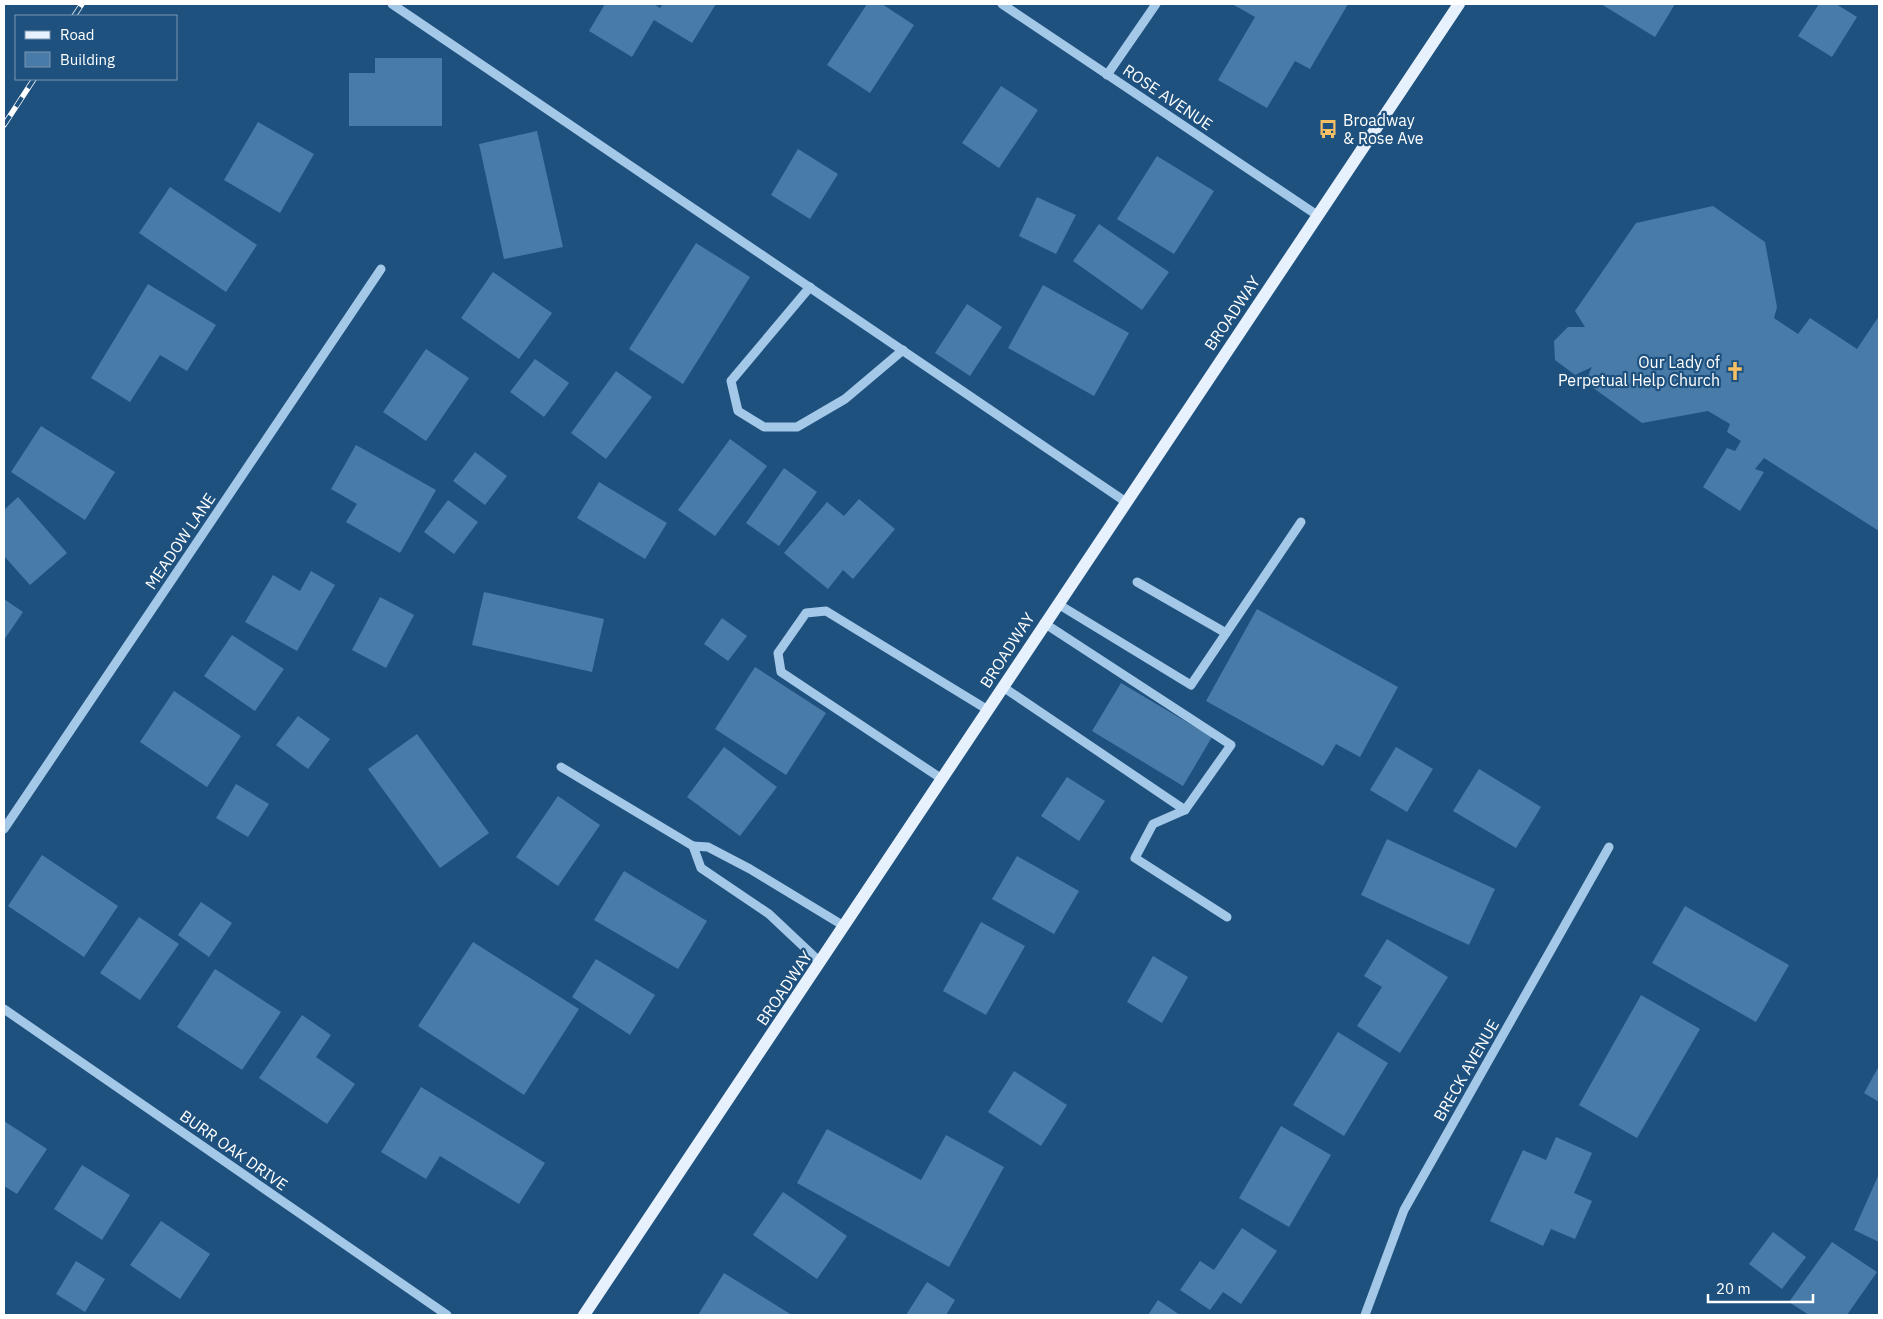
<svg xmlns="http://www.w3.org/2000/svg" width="1883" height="1319" font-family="'IBM Plex Sans',sans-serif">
<rect width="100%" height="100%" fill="#1f517f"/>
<g fill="#487ba8">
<path d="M 605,4 L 654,4 L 660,8 L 663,4 L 716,4 L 692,43 L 654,20 L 632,57 L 589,31 Z"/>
<path d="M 867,4 L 882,4 L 914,25 L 870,93 L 827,65 Z"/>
<path d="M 1232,4 L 1348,4 L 1310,69 L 1295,61 L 1267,108 L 1218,80 L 1255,17 Z"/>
<path d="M 1601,4 L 1675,4 L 1655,37 Z"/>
<path d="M 1819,4 L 1836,4 L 1857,17 L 1832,57 L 1798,36 Z"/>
<path d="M 375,58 L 442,58 L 442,126 L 349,126 L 349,73 L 375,73 Z"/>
<path d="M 1001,86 L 1038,110 L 999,168 L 962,143 Z"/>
<path d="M 258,122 L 314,154 L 280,213 L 224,180 Z"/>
<path d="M 537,131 L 563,247 L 504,259 L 479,144 Z"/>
<path d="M 798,149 L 838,174 L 810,219 L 771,195 Z"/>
<path d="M 1157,156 L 1214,191 L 1174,254 L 1117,219 Z"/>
<path d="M 170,187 L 257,245 L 226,292 L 139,233 Z"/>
<path d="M 1037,197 L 1076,215 L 1056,254 L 1019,236 Z"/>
<path d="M 1713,206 L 1765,242 L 1777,307 L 1774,318 L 1798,334 L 1810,318 L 1857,349 L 1879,316 L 1879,531 L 1764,458 L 1755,469 L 1764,472 L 1740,511 L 1703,487 L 1727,448 L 1735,451 L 1741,441 L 1727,432 L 1730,424 L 1708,411 L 1642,423 L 1585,382 L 1592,367 L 1575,375 L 1555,360 L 1554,341 L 1568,327 L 1585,327 L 1575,311 L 1636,223 Z"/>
<path d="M 1099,224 L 1169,272 L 1142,310 L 1073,261 Z"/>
<path d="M 696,243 L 750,277 L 683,384 L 629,349 Z"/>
<path d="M 493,272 L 552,313 L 519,359 L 461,318 Z"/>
<path d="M 148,284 L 216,325 L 187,371 L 160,355 L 130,402 L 91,378 Z"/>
<path d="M 1043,285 L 1129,333 L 1094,396 L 1008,348 Z"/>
<path d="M 967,304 L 1002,327 L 970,376 L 935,353 Z"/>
<path d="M 426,349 L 469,378 L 426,441 L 383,412 Z"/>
<path d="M 535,359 L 569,383 L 544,417 L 510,392 Z"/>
<path d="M 616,371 L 652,397 L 606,459 L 571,433 Z"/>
<path d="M 41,426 L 115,472 L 85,520 L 11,472 Z"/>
<path d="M 730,439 L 767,466 L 715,536 L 678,510 Z"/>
<path d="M 356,445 L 436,490 L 400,553 L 346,522 L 357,504 L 331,489 Z"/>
<path d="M 475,452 L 507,476 L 485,505 L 453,481 Z"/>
<path d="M 784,468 L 817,492 L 779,546 L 746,523 Z"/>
<path d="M 599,482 L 667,523 L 645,559 L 577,518 Z"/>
<path d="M 18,497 L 67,553 L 30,585 L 4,556 L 4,510 Z"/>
<path d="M 859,499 L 895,529 L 853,579 L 843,570 L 828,589 L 784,553 L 827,502 L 844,516 Z"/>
<path d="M 448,500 L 478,522 L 454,554 L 424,532 Z"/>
<path d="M 311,571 L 335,585 L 297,651 L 245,622 L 273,575 L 300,591 Z"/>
<path d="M 484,592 L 604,619 L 592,672 L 472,645 Z"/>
<path d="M 380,597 L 414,615 L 386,668 L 352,650 Z"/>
<path d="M 4,599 L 23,612 L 4,640 Z"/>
<path d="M 1257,609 L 1398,687 L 1360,757 L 1336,744 L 1323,766 L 1206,701 Z"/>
<path d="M 722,618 L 747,636 L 728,661 L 704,644 Z"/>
<path d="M 232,635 L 284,669 L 255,711 L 204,676 Z"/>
<path d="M 755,667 L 826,713 L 786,775 L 715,729 Z"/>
<path d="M 1121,683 L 1212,737 L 1183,786 L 1092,731 Z"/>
<path d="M 174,691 L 241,736 L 207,787 L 140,742 Z"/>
<path d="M 298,716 L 330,739 L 308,769 L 276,745 Z"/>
<path d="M 417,734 L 489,833 L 440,868 L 368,769 Z"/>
<path d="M 724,747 L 777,787 L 740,836 L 687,797 Z"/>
<path d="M 1396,747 L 1433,769 L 1407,812 L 1370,790 Z"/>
<path d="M 1479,769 L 1541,807 L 1516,848 L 1453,811 Z"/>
<path d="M 1067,777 L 1105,801 L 1079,841 L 1041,816 Z"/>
<path d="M 236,784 L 269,804 L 248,837 L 216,818 Z"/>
<path d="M 558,796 L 600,825 L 558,886 L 516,857 Z"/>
<path d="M 1387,839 L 1495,889 L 1469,945 L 1361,895 Z"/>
<path d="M 42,855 L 118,906 L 84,957 L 8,906 Z"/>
<path d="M 1017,856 L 1079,891 L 1054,934 L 992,899 Z"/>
<path d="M 624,871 L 707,921 L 678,969 L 594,920 Z"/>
<path d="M 201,902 L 232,923 L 209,957 L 178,935 Z"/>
<path d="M 1685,906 L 1789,965 L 1756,1022 L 1652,963 Z"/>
<path d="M 139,917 L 179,944 L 140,1000 L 100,973 Z"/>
<path d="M 981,922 L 1025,946 L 986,1015 L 943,991 Z"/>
<path d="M 1387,939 L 1448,977 L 1400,1053 L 1357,1026 L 1382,987 L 1364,976 Z"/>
<path d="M 473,942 L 579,1009 L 524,1095 L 418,1026 Z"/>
<path d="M 1153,956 L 1188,977 L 1162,1023 L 1127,1002 Z"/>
<path d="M 596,959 L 655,995 L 630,1035 L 572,997 Z"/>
<path d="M 215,969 L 281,1012 L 242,1070 L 177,1027 Z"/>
<path d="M 1641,995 L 1700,1029 L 1637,1138 L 1579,1105 Z"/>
<path d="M 302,1015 L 331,1035 L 316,1057 L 355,1084 L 327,1124 L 259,1078 Z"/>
<path d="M 1338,1032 L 1388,1063 L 1344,1136 L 1293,1105 Z"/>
<path d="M 1879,1066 L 1879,1102 L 1864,1093 Z"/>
<path d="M 1014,1071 L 1067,1105 L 1041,1146 L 988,1112 Z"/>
<path d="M 421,1087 L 545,1163 L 519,1204 L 440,1156 L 426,1179 L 381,1152 Z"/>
<path d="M 4,1121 L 47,1149 L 17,1194 L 4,1186 Z"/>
<path d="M 1281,1126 L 1331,1155 L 1289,1227 L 1239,1198 Z"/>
<path d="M 827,1129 L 921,1180 L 946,1135 L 1004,1167 L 949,1267 L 797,1183 Z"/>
<path d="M 1556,1137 L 1592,1153 L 1574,1193 L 1592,1201 L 1575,1239 L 1551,1229 L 1543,1246 L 1490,1221 L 1523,1150 L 1546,1160 Z"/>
<path d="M 82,1165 L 130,1195 L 102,1240 L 54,1209 Z"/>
<path d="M 1879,1174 L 1879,1242 L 1854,1230 Z"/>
<path d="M 783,1192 L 847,1236 L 817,1279 L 753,1235 Z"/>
<path d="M 161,1221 L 210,1254 L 180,1299 L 130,1265 Z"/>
<path d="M 1242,1228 L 1277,1251 L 1241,1304 L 1223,1292 L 1210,1310 L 1180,1290 L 1200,1261 L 1214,1270 Z"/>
<path d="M 1773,1232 L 1806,1257 L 1782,1289 L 1749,1264 Z"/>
<path d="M 1832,1242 L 1877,1272 L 1847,1315 L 1809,1315 L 1789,1302 Z"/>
<path d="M 76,1261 L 105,1279 L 85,1312 L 56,1294 Z"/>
<path d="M 724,1273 L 792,1315 L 698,1315 Z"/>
<path d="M 927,1282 L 955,1300 L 946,1315 L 906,1315 Z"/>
<path d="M 1158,1300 L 1180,1315 L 1148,1315 Z"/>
</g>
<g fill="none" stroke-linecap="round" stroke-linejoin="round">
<g stroke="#a4c8e8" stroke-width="9">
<path d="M 392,4 L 1126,502"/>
<path d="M 1002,4 L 1317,215"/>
<path d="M 1107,75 L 1156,4"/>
<path d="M 810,287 L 731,381 L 738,411 L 764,427 L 797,427 L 845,399 L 903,350"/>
<path d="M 1137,582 L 1226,633"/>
<path d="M 1058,604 L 1191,685 L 1301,522"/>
<path d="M 1003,687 L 1185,810 L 1231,745 L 1044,623"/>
<path d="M 561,767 L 693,846"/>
<path d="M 942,779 L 781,672 L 778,653 L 806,613 L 826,611 L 988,710"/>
<path d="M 1185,810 L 1153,824 L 1135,858 L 1227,917"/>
<path d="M 4,829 L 381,269"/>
<path d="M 820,962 L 769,914 L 701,868 L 693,846 L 708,847 L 750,869 L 844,926"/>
<path d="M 4,1009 L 447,1315"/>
<path d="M 1365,1315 L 1404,1210 L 1609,847"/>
</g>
<path stroke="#e6f1fd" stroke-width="12" d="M 584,1315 L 1459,4"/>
<g stroke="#fff" stroke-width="5.5">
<g id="rail">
<path d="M 74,16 L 82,4"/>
<path d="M 4,125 L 34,79"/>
</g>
</g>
<use href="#rail" stroke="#1f517f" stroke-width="4" stroke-dasharray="11" stroke-linecap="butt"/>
</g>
<defs>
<g id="bus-bare" transform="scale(1.5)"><path d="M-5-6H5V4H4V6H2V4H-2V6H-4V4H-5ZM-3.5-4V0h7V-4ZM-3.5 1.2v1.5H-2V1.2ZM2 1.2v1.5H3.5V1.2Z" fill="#f5bf64" stroke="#1f517f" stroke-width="2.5" paint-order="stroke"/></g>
<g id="church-bare" transform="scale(1.5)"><path d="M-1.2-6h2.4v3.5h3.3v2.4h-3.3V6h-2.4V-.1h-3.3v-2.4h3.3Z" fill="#f5bf64" stroke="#1f517f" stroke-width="2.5" paint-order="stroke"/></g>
</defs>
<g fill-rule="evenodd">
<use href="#bus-bare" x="1328" y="129"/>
<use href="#church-bare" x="1735" y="371"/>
</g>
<g text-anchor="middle" stroke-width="4.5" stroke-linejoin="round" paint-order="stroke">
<g font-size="16" fill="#fff" stroke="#1f517f">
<text transform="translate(1168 97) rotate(34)" y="6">ROSE AVENUE</text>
<text transform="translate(1232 313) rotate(-56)" y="6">BROADWAY</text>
<text transform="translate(180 541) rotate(-56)" y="6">MEADOW LANE</text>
<text transform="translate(1007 650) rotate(-57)" y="6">BROADWAY</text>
<text transform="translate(784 988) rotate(-56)" y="6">BROADWAY</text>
<text transform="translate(1466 1070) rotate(-60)" y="6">BRECK AVENUE</text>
<text transform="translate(234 1150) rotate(35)" y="6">BURR OAK DRIVE</text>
</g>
<g font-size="16" fill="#fff" stroke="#1f517f" text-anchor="start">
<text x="1343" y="126">Broadway<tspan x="1343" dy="18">&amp; Rose Ave</tspan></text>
<text x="1720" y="368" text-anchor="end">Our Lady of<tspan x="1720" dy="18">Perpetual Help Church</tspan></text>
</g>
</g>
<rect width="1883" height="1319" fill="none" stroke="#ffffff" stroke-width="10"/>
<rect x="15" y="15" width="162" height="65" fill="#1f517f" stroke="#7997b2"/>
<rect x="25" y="31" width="25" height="8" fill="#e6f1fd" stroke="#7997b2"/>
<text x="60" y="40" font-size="15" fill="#ffffff">Road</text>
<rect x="25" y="52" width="25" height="15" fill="#487ba8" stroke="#7997b2"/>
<text x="60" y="65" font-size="15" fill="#ffffff">Building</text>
<path d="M1708 1294v8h105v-8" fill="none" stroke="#ffffff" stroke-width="2.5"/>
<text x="1716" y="1294" font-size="15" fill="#ffffff" stroke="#1f517f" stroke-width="4" paint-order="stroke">20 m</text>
</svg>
